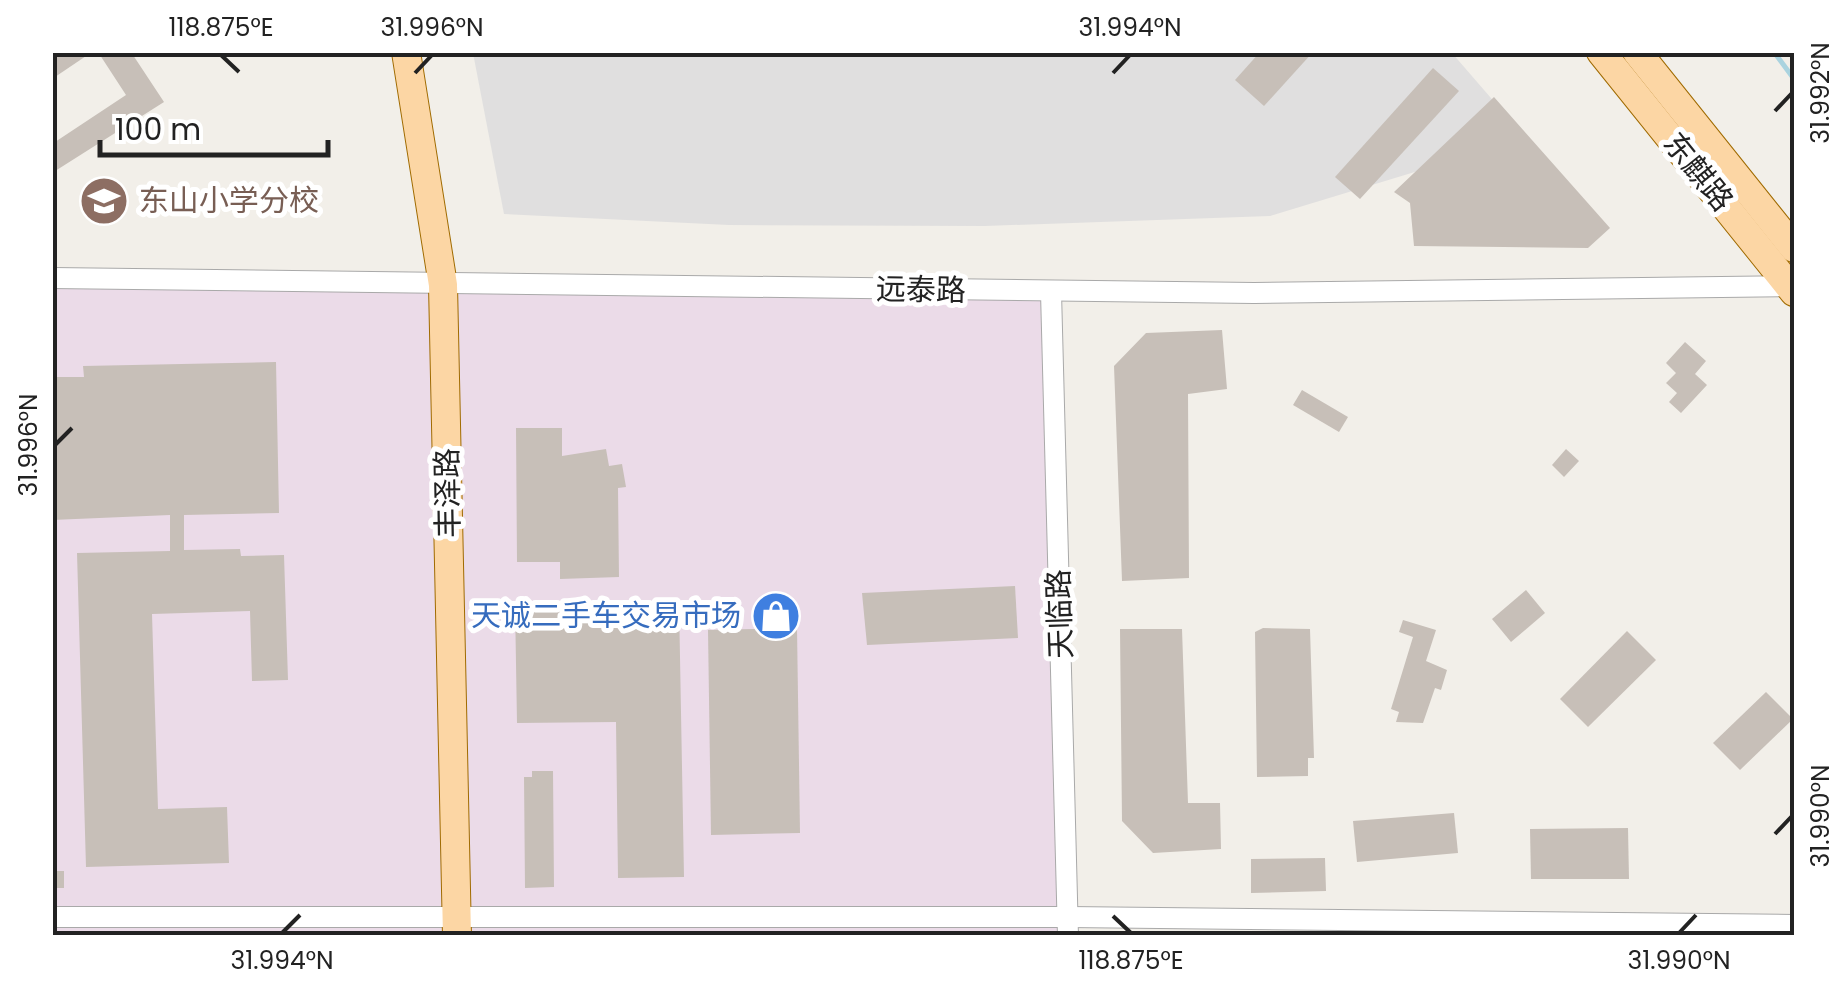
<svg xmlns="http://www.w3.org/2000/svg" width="1847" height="988" font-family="Poppins,'Noto Sans SC',sans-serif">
<rect width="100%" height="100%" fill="#f2efe9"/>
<path fill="#e0dfdf" d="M 473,53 L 1452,53 L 1497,105 L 1441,164 L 1270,216 L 985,226 L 729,225 L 504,214 Z"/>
<path fill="#ebdbe8" d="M 53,278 L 1051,292 L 1067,935 L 53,936 Z"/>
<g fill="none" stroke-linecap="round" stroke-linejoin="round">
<path stroke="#aad3df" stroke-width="5" d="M 1774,52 L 1794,79"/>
</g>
<g fill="#c7bfb8">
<path d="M 52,52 L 92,52 L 52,79 Z"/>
<path d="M 98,52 L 131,52 L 164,102 L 52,173 L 52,144 L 126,95 Z"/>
<path d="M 1260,52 L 1313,52 L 1264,106 L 1235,80 Z"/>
<path d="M 1433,68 L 1459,91 L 1360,199 L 1335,177 Z"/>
<path d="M 1494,97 L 1610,228 L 1588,248 L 1414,246 L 1410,203 L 1394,192 Z"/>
<path d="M 1222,330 L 1227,389 L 1188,394 L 1189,578 L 1122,581 L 1114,366 L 1146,333 Z"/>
<path d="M 1685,342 L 1706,361 L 1695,374 L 1707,385 L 1681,413 L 1669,402 L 1677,393 L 1666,383 L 1676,373 L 1666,363 Z"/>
<path d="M 276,362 L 279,513 L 184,515 L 184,550 L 240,549 L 241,556 L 284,555 L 288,680 L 252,681 L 250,611 L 152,614 L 158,809 L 227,807 L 229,863 L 86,867 L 77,553 L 170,551 L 170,515 L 52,520 L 52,377 L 84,377 L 83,366 Z"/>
<path d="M 1302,390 L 1348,417 L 1339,432 L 1293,405 Z"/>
<path d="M 516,428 L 562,428 L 562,456 L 606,449 L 609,466 L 622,464 L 626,487 L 618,488 L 619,577 L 560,579 L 560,562 L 517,562 Z"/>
<path d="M 1566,449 L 1579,461 L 1564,477 L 1552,465 Z"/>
<path d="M 1015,586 L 1018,638 L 867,645 L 862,593 Z"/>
<path d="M 1526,590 L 1545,613 L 1511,642 L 1492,619 Z"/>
<path d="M 679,602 L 684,877 L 618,878 L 616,722 L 517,723 L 515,604 Z"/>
<path d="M 1403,620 L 1436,630 L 1426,661 L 1447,670 L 1441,690 L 1435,688 L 1423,723 L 1396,722 L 1399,712 L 1391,709 L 1413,637 L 1399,632 Z"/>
<path d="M 797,628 L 800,833 L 711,835 L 708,630 Z"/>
<path d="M 1263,628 L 1310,629 L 1314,758 L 1308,758 L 1308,776 L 1257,777 L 1255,632 Z"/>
<path d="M 1120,629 L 1182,629 L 1188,803 L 1220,803 L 1221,849 L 1153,853 L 1122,821 Z"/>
<path d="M 1627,631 L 1656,660 L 1588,727 L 1560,699 Z"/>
<path d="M 1766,692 L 1793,719 L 1740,770 L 1713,743 Z"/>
<path d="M 532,771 L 553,771 L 554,887 L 525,888 L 524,777 L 532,777 Z"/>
<path d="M 1454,813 L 1458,853 L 1357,862 L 1353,821 Z"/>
<path d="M 1628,828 L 1629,879 L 1531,879 L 1530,829 Z"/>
<path d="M 1325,858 L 1326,891 L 1251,893 L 1251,859 Z"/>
<rect x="52" y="871" width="12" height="17"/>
</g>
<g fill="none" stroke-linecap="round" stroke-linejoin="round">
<g stroke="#a9a9a9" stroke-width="22">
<g id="minor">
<path d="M 52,278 L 1254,293 L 1794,286"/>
<path d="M 1051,292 L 1068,936"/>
<path d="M 52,917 L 1068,917 L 1794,925"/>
</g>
</g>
<g stroke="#a06b00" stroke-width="30">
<g id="major">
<path d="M 406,52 L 443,285 L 457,936"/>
<path d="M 1601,52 L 1794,292"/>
<path d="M 1637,52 L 1794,248"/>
</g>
</g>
<use href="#minor" stroke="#fff" stroke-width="20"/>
<use href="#major" stroke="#fcd6a4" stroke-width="28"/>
</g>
<path fill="none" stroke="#222" stroke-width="4" d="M 221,55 L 239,72M 415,73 L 432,55M 1113,73 L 1130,55M 1775,111 L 1792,93M 55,445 L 72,428M 1775,834 L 1792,816M 1113,916 L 1131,933M 282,933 L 300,915M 1679,933 L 1696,915"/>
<defs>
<g id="school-disc" transform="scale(2.5)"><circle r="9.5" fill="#8d6e63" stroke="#fff"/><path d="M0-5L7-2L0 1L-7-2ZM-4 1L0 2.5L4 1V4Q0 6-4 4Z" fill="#fff"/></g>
<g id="shop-disc" transform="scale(2.5)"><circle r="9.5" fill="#3f7fe0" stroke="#fff"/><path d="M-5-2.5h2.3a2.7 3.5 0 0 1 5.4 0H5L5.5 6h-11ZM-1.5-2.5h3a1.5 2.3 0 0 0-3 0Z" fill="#fff"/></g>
</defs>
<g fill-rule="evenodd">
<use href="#school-disc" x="104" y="201"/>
<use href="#shop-disc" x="776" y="616"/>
</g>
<g text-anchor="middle" stroke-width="10" stroke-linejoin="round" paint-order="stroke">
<g font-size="30" fill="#222" stroke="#fff">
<text transform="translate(1698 172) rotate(51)" y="10">东麒路</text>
<text transform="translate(921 290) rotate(1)" y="10">远泰路</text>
<text transform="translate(448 493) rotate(-91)" y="10">丰泽路</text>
<text transform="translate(1060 614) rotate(-92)" y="10">天临路</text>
</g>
<g font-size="30" fill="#785e54" stroke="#fff" text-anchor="start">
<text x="139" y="211">东山小学分校</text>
</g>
<g font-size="30" fill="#366cbe" stroke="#fff" text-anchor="end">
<text x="741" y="626">天诚二手车交易市场</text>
</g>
</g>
<rect width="1847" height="988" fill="none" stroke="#ffffff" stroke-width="110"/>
<path d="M100 140v15h228v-15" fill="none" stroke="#222222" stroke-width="5"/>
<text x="115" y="140" font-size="30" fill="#222222" stroke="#ffffff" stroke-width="8" paint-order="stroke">100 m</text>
<rect x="55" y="55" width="1737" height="878" fill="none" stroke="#222" stroke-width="4"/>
<g font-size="25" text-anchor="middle" fill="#222">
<text x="221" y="36">118.875°E</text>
<text x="432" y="36">31.996°N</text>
<text x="1130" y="36">31.994°N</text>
<text transform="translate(1820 93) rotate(-90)" y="9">31.992°N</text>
<text transform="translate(28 445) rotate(-90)" y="9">31.996°N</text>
<text transform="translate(1820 816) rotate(-90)" y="9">31.990°N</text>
<text x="282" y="969">31.994°N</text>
<text x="1131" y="969">118.875°E</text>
<text x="1679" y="969">31.990°N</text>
</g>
</svg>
